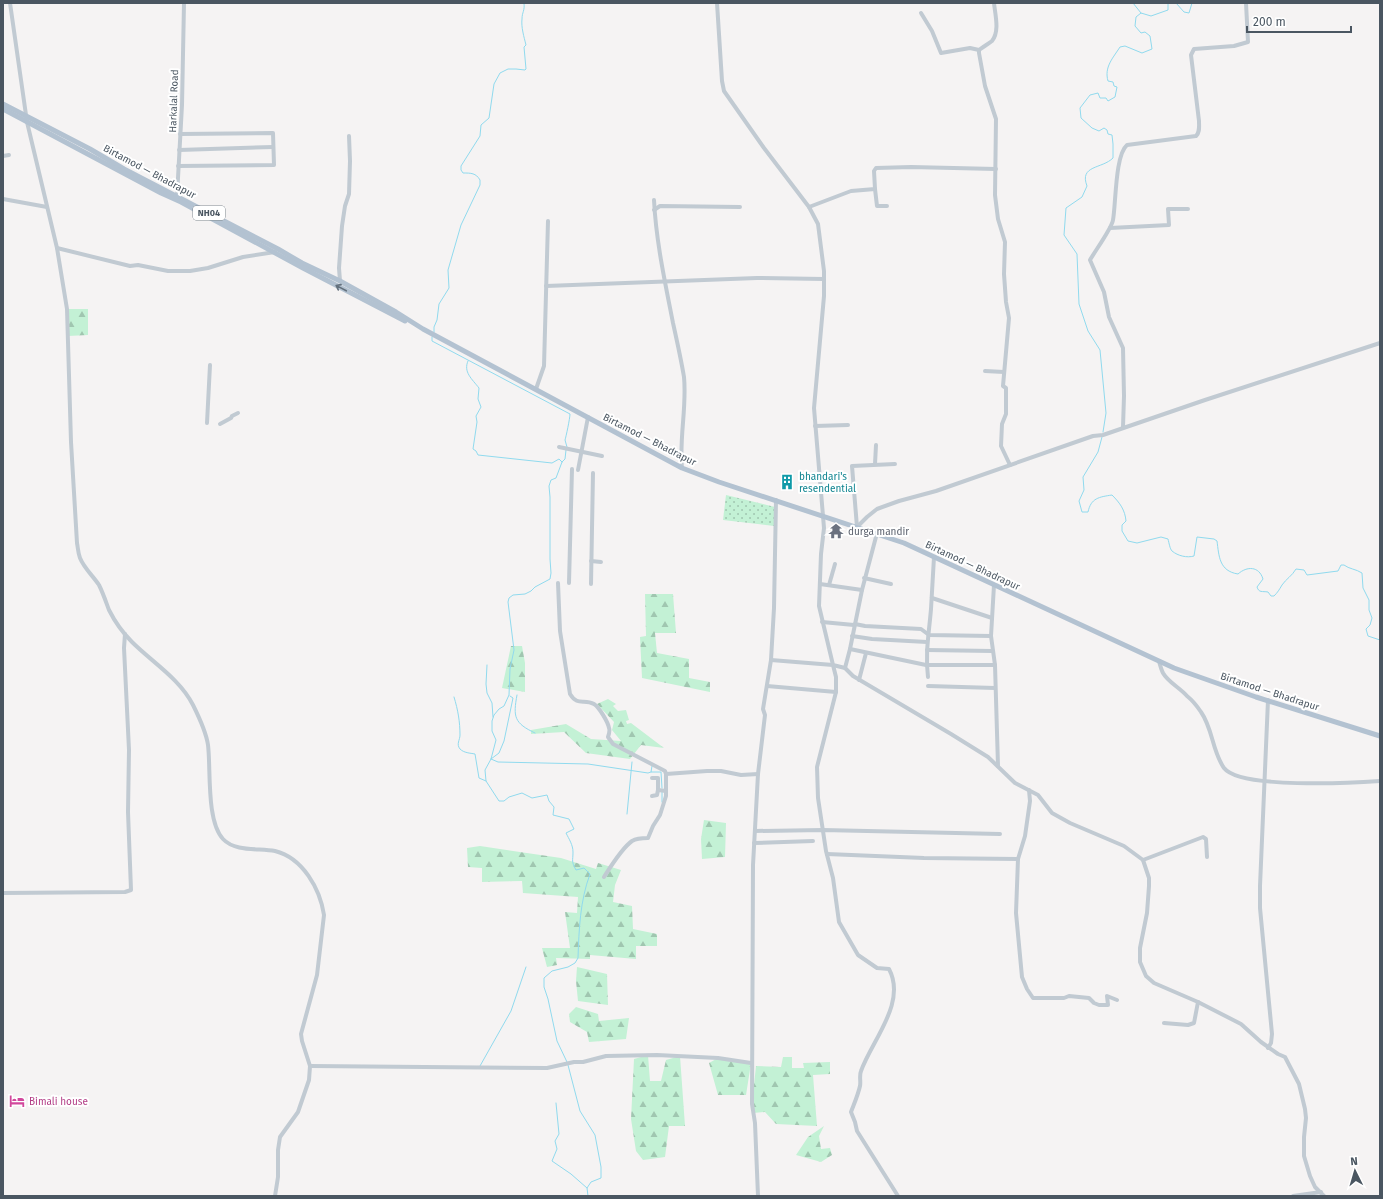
<svg xmlns="http://www.w3.org/2000/svg" width="1383" height="1199" font-family="'Fira Sans',sans-serif">
<defs>
<pattern id="forest-firs" width="22" height="20" patternUnits="userSpaceOnUse"><rect width="22" height="20" fill="#c3f1d5"/><path d="M5 1l3.5 6h-7zM16 11l3.5 6h-7z" fill="#a0c6b0"/></pattern>
<pattern id="park-dots" width="8" height="8" patternUnits="userSpaceOnUse"><rect width="8" height="8" fill="#c3f1d5"/><path d="M2 2h.1M6 6h.1" fill="none" stroke="#a0c6b0" stroke-width="1.8" stroke-linecap="round"/></pattern>
</defs>
<rect width="100%" height="100%" fill="#f5f3f3"/>
<g fill="url(#forest-firs)">
<path d="M 67,309 L 88,309 L 88,335 L 68,336 Z"/>
<path d="M 645,594 L 673,594 L 676,633 L 655,633 L 657,653 L 689,659 L 689,678 L 710,682 L 710,692 L 642,678 L 640,637 L 646,636 Z"/>
<path d="M 511,646 L 522,646 L 525,663 L 525,692 L 502,688 Z"/>
<path d="M 608,699 L 616,704 L 613,706 L 618,711 L 626,710 L 629,720 L 626,721 L 627,724 L 631,723 L 664,748 L 641,745 L 630,759 L 586,753 L 564,732 L 531,734 L 531,730 L 566,724 L 591,739 L 621,741 L 612,730 L 614,722 L 597,704 Z"/>
<path d="M 704,820 L 726,823 L 725,857 L 702,859 L 701,839 Z"/>
<path d="M 480,846 L 561,858 L 596,869 L 598,863 L 621,870 L 615,885 L 613,902 L 632,906 L 633,929 L 657,934 L 657,946 L 636,946 L 636,959 L 590,955 L 590,959 L 556,958 L 557,965 L 547,967 L 542,948 L 570,948 L 565,912 L 577,913 L 578,897 L 523,893 L 522,881 L 482,882 L 482,868 L 468,867 L 467,848 Z"/>
<path d="M 577,967 L 607,974 L 608,1005 L 578,1001 L 576,981 Z"/>
<path d="M 576,1007 L 598,1014 L 599,1021 L 629,1018 L 626,1039 L 589,1042 L 587,1032 L 570,1022 L 569,1014 Z"/>
<path d="M 648,1055 L 650,1081 L 661,1081 L 666,1060 L 680,1056 L 685,1126 L 669,1126 L 665,1157 L 643,1160 L 636,1151 L 631,1119 L 634,1059 Z"/>
<path d="M 783,1057 L 792,1057 L 792,1068 L 804,1068 L 803,1063 L 830,1062 L 830,1074 L 813,1075 L 817,1126 L 776,1124 L 765,1112 L 753,1113 L 752,1104 L 756,1066 L 781,1067 Z"/>
<path d="M 718,1058 L 751,1063 L 746,1095 L 718,1095 L 709,1063 Z"/>
<path d="M 824,1126 L 819,1136 L 821,1149 L 830,1148 L 832,1155 L 821,1162 L 796,1155 L 808,1137 Z"/>
</g>
<path fill="url(#park-dots)" d="M 726,495 L 775,507 L 774,526 L 723,520 Z"/>
<g fill="none" stroke-linecap="round" stroke-linejoin="round">
<g stroke="#90daee" stroke-width="1">
<path d="M 1133,3 L 1141,13"/>
<path d="M 1176,3 L 1184,12 L 1189,13 L 1192,3"/>
<path d="M 434,332 L 434,327 L 437,320 L 439,304 L 449,288 L 448,270 L 461,225 L 480,185 L 480,180 C 476,173 471,173 463,173 L 461,170 L 461,166 L 480,136 L 481,125 L 489,118 L 494,84 L 500,73 L 508,69 L 516,69 L 525,70 L 526,69 L 524,47 L 526,45 C 524,37 521,27 522,19 C 522,12 525,11 524,3"/>
<path d="M 432,337 L 432,341 L 570,414 C 570,418 566,437 565,440 L 567,447"/>
<path d="M 468,361 C 463,372 472,379 479,388 L 478,399 L 481,407 L 476,416 L 477,422 L 473,449 L 476,451 L 478,455 L 552,463 L 559,459 L 562,462"/>
<path d="M 1103,432 L 1106,413 L 1100,350 L 1088,331 L 1079,304 L 1077,254 L 1064,235 L 1066,208 L 1082,197 L 1087,186 C 1079,165 1102,169 1113,158 L 1113,144 L 1112,135 L 1108,134 L 1107,130 L 1104,128 L 1099,131 L 1092,128 L 1081,118 L 1080,108 L 1090,95 L 1098,93 L 1100,98 L 1106,98 L 1108,101 L 1115,97 L 1117,87 L 1114,86 L 1113,82 L 1108,81 C 1104,67 1113,58 1120,47 L 1125,46 L 1142,53 L 1152,49 L 1150,36 L 1145,32 L 1141,33 L 1135,26 L 1136,17 L 1141,13 L 1151,16 L 1168,10 L 1168,3"/>
<path d="M 1102,437 L 1098,452 L 1083,477 L 1084,490 L 1079,501 L 1082,512 L 1088,512 C 1091,498 1099,497 1112,495 C 1120,503 1125,510 1126,521 L 1122,525 L 1122,531 L 1128,541 L 1137,543 L 1161,537 L 1168,539 C 1169,543 1170,549 1172,551 C 1178,556 1187,558 1194,556 L 1197,537 L 1214,539 L 1217,541 C 1219,556 1219,571 1238,574 C 1247,566 1259,566 1263,579 L 1257,587 C 1259,593 1262,591 1268,592 L 1271,596 L 1274,596 C 1278,592 1279,590 1282,585 C 1286,579 1292,576 1296,569 L 1304,570 L 1307,575 L 1338,571 L 1341,565 L 1344,565 C 1349,569 1356,569 1362,573 L 1363,588 L 1369,600 L 1369,610 L 1372,618 L 1370,625 L 1366,629 L 1368,636 L 1380,640"/>
<path d="M 566,450 L 565,459 L 562,462 L 556,478 L 551,480 L 549,486 L 550,497 L 550,559 L 551,573 L 550,579 L 535,587 L 531,591 L 525,594 L 513,595 L 509,598 L 508,602 L 514,650 L 510,669 L 509,695 L 504,706 L 499,709 L 494,715 L 492,721 L 492,731 L 496,740 L 491,759 L 485,770 L 486,781 L 499,801 L 504,801 L 509,797 L 522,793 L 532,798 L 547,795 L 549,801 L 554,807 L 553,815 L 569,819 L 574,829 L 566,833 C 569,839 573,845 573,852 C 573,861 571,861 576,870 L 584,868 L 590,874 C 580,901 579,929 578,958 L 575,963 L 568,967 L 552,971 L 544,978 L 544,987 L 548,999 L 557,1041 L 567,1062"/>
<path d="M 487,665 L 486,684 L 487,693 L 492,703 L 493,717"/>
<path d="M 517,695 C 513,717 514,723 535,733"/>
<path d="M 454,697 C 458,710 460,722 460,735 C 460,740 456,744 460,749 C 464,753 470,753 475,754 L 479,778 L 486,781"/>
<path d="M 491,759 L 498,762 L 588,764 L 648,773 L 651,772"/>
<path d="M 491,759 L 499,753 L 504,741 L 513,698 L 510,696"/>
<path d="M 652,766 L 651,772 L 661,772 L 662,788"/>
<path d="M 662,802 L 662,792"/>
<path d="M 627,814 L 632,762"/>
<path d="M 568,1065 L 580,1111 L 595,1135 L 601,1167 L 601,1178 L 591,1182 L 587,1188 L 588,1196"/>
<path d="M 480,1066 L 511,1011 L 526,967"/>
<path d="M 556,1103 L 559,1134 L 555,1141 L 557,1149 L 552,1161 L 571,1174 L 587,1188"/>
</g>
<g stroke="#c1cad2" stroke-width="4">
<path d="M 10,3 L 27,122 L 57,248 L 67,309 L 71,442 L 77,543 C 78,548 78,553 80,558 C 84,568 93,576 99,585 C 103,593 106,602 109,610 C 115,622 123,633 132,642 C 152,662 180,679 193,705 C 199,717 206,731 208,745 C 211,768 206,821 223,839 C 235,852 259,848 275,851 C 303,858 320,889 324,915 L 317,975 L 301,1034 L 302,1041 L 310,1066 L 309,1080 L 298,1112 L 280,1137 L 278,1150 L 278,1177 L 275,1196"/>
<path d="M 717,3 L 722,81 L 724,91 L 764,148 L 809,207 L 818,224 L 824,271 L 824,296 L 814,408 L 824,528 L 821,554 L 819,606 L 833,665 L 845,668 L 853,676 L 951,734 L 988,757 L 1015,783 L 1038,795 L 1052,813 L 1070,823 L 1124,846 L 1143,860 L 1149,878 L 1149,886 L 1147,913 L 1140,948 L 1140,962 L 1146,976 L 1154,983 L 1198,1002 L 1241,1024 L 1261,1042 L 1278,1054 L 1285,1057 L 1299,1084 L 1305,1109 L 1306,1118 L 1304,1137 L 1304,1156 L 1310,1176 L 1315,1187 L 1324,1196"/>
<path d="M 994,3 C 995,14 1000,31 992,41 C 988,44 983,47 979,50 L 979,53 L 985,86 L 996,119 L 995,195 L 998,219 L 1005,242 L 1004,274 L 1006,302 L 1009,318 L 1003,386 L 1006,388 L 1006,414 L 1002,424 L 1001,446 L 1010,465"/>
<path d="M 921,13 L 932,31 L 941,53 L 970,48 L 979,50"/>
<path d="M 179,150 L 273,147"/>
<path d="M 3,156 L 9,155"/>
<path d="M 178,166 L 274,165 L 273,133 L 180,134"/>
<path d="M 875,189 L 877,206 L 887,206"/>
<path d="M 3,199 L 47,207"/>
<path d="M 176,199 L 177,196 L 182,105 L 184,3"/>
<path d="M 654,200 C 656,241 665,282 673,323 C 677,341 681,359 684,377 C 687,407 679,438 682,468"/>
<path d="M 809,207 L 851,191 L 875,189 L 874,171 L 876,168 L 911,167 L 996,169"/>
<path d="M 654,210 L 660,206 L 740,207"/>
<path d="M 1110,228 L 1169,225 L 1168,209 L 1188,209"/>
<path d="M 57,248 L 130,266 L 138,265 L 168,271 L 190,271 L 208,268 L 243,257 L 275,252"/>
<path d="M 340,281 L 339,268 L 342,226 L 345,206 L 349,194 L 350,161 L 349,136"/>
<path d="M 546,286 L 757,278 L 824,279"/>
<path d="M 985,371 L 1004,372"/>
<path d="M 536,389 L 544,366 L 548,221"/>
<path d="M 207,423 L 210,365"/>
<path d="M 220,424 L 231,418 L 232,416 L 238,413"/>
<path d="M 815,426 L 848,425"/>
<path d="M 1123,427 L 1124,396 L 1123,348 L 1109,317 L 1104,292 L 1090,260 C 1095,251 1112,228 1113,220 C 1116,204 1115,155 1127,145 L 1196,136 C 1200,132 1199,127 1199,121 L 1191,55 L 1194,49 L 1234,46 L 1248,42 L 1246,3"/>
<path d="M 559,447 L 602,456"/>
<path d="M 875,464 L 876,445"/>
<path d="M 578,470 L 588,417"/>
<path d="M 857,527 L 867,517 L 877,509 L 899,501 L 936,491 L 1093,436 L 1103,435 L 1205,400 L 1380,343"/>
<path d="M 857,527 L 852,466 L 895,464"/>
<path d="M 591,561 L 601,562"/>
<path d="M 864,578 L 891,584"/>
<path d="M 558,583 L 560,631 L 570,694 C 578,707 584,698 594,704 C 599,707 608,722 609,728 C 610,730 609,734 608,737 L 613,744 L 665,771 L 666,774 L 666,796 L 660,815 L 653,826 L 648,838 C 643,838 637,838 632,841 C 622,848 611,866 604,877"/>
<path d="M 569,583 L 572,469"/>
<path d="M 591,584 L 593,473"/>
<path d="M 820,584 L 862,590 L 877,533"/>
<path d="M 829,585 L 835,564"/>
<path d="M 932,598 L 992,618"/>
<path d="M 822,622 L 854,625"/>
<path d="M 855,624 L 865,626 L 921,629 L 929,635 L 991,636"/>
<path d="M 852,636 L 872,639 L 927,642"/>
<path d="M 850,649 L 926,665 L 995,665 L 991,636 L 994,585"/>
<path d="M 927,650 L 992,651"/>
<path d="M 771,660 L 833,665 L 836,677 L 836,692 L 817,767 L 818,798 L 826,851 L 833,878 L 839,922 L 858,955 L 877,968 L 889,969 C 907,1003 872,1040 861,1071 C 859,1076 861,1081 860,1086 C 858,1095 854,1104 851,1112 L 855,1122 L 857,1131 L 898,1196"/>
<path d="M 1159,661 C 1160,665 1161,669 1163,673 C 1168,682 1180,688 1187,696 C 1192,700 1197,706 1201,712 C 1213,729 1212,751 1224,768 C 1240,789 1352,783 1380,781"/>
<path d="M 995,665 L 998,766"/>
<path d="M 845,668 L 850,649 L 862,590"/>
<path d="M 928,677 C 925,654 929,633 931,609 C 932,592 933,574 934,557"/>
<path d="M 859,680 L 866,653"/>
<path d="M 767,686 L 836,692"/>
<path d="M 928,686 L 995,688"/>
<path d="M 1268,700 L 1260,886 L 1260,908 L 1272,1034 L 1271,1043 L 1268,1048"/>
<path d="M 666,774 L 707,771 L 721,771 L 741,775 L 758,774"/>
<path d="M 652,778 L 658,778 L 658,790"/>
<path d="M 1029,790 L 1030,801 L 1025,836 L 1018,859 L 1016,913 L 1022,977 L 1027,989 L 1033,998 L 1064,998 L 1069,996 L 1089,998 L 1094,1003 L 1099,1005 L 1108,1005 L 1107,996 L 1117,1000"/>
<path d="M 652,796 L 657,795 L 658,790 L 666,791"/>
<path d="M 755,831 L 823,830 L 1000,834"/>
<path d="M 754,843 L 813,841"/>
<path d="M 827,854 L 924,858 L 1018,859"/>
<path d="M 1143,860 L 1203,837 L 1206,839 L 1207,857"/>
<path d="M 3,893 L 125,892 L 131,890 L 128,812 L 129,750 L 124,648 L 125,634"/>
<path d="M 1164,1023 L 1188,1025 L 1194,1023 L 1198,1002"/>
<path d="M 310,1066 L 547,1068 L 574,1062 L 583,1062 L 606,1056 L 657,1055 L 718,1058 L 751,1063"/>
<path d="M 758,1196 L 755,1123 L 752,1104 L 753,865 L 758,774 L 765,715 L 763,709 L 771,660 L 774,608 L 776,500"/>
<path d="M 1293,1196 L 1321,1192"/>
</g>
<g stroke="#b3c2d1" stroke-width="5">
<path d="M 3,104 L 90,149 L 124,169 L 278,249 L 302,263 L 340,281 L 396,312 L 423,329 L 682,468 L 719,482 L 904,543 L 1174,668 L 1256,697 L 1380,736"/>
<path d="M 3,109 L 161,193 L 181,202 L 303,268 L 405,321"/>
</g>
</g>
<defs><path id="oneway-shaft" d="M-6 0H5M1.5-3L5.5 0L1.5 3" fill="none" stroke-width="1.6" stroke-linecap="round" stroke-linejoin="round"/></defs>
<use stroke="#64717d" href="#oneway-shaft" transform="translate(341 288) rotate(-152)"/>
<defs>
<g id="building-bare" transform="scale(1.2)"><path d="M-4-6H4V6H1V3H-1V6H-4ZM-2.5-4.3h1.7v1.8h-1.7ZM.8-4.3h1.7v1.8H.8ZM-2.5-1h1.7V.8h-1.7ZM.8-1h1.7V.8H.8Z" fill="#0f9aa8" stroke="#fff" stroke-width="2.5" paint-order="stroke"/></g>
<g id="temple-bare" transform="scale(1.2)"><path d="M0-6L5-2H3V0L6.5 2.5H4V6H1.5V3h-3V6H-4V2.5H-6.5L-3 0V-2H-5Z" fill="#6b7280" stroke="#fff" stroke-width="2.5" paint-order="stroke"/></g>
<g id="hotel-bare" transform="scale(1.2)"><path d="M-6-4.5h1.5V1H6V5H4.5V3h-9V5H-6ZM-4 0a1.8 1.8 0 1 1 3.6 0ZM.5 0V-2.5h3Q6-2.5 6 0Z" fill="#d1479c" stroke="#fff" stroke-width="2.5" paint-order="stroke"/></g>
</defs>
<g fill-rule="evenodd">
<use href="#building-bare" x="787" y="482"/>
<use href="#temple-bare" x="836" y="531"/>
<use href="#hotel-bare" x="17" y="1101"/>
</g>
<g text-anchor="middle" stroke-width="4" stroke-linejoin="round" paint-order="stroke">
<rect fill="#fff" stroke="#808990" stroke-width="1" x="193" y="206" width="32" height="14" rx="3"/>
<g font-size="9" font-weight="bold" fill="#4a5661">
<text x="209" y="216">NH04</text>
</g>
<g font-size="10" fill="#4a5661" stroke="#fff">
<text transform="translate(173 101) rotate(-88)" y="4">Harkalal Road</text>
<text transform="translate(150 171) rotate(28)" y="4">Birtamod — Bhadrapur</text>
<text transform="translate(650 439) rotate(27)" y="4">Birtamod — Bhadrapur</text>
<text transform="translate(973 565) rotate(25)" y="4">Birtamod — Bhadrapur</text>
<text transform="translate(1270 691) rotate(18)" y="4">Birtamod — Bhadrapur</text>
</g>
<g font-size="10" fill="#0d838f" stroke="#fff" text-anchor="start">
<text x="799" y="480">bhandari's<tspan x="799" dy="12">resendential</tspan></text>
</g>
<g font-size="10" fill="#5b616d" stroke="#fff" text-anchor="start">
<text x="848" y="535">durga mandir</text>
</g>
<g font-size="10" fill="#b23c85" stroke="#fff" text-anchor="start">
<text x="29" y="1105">Bimali house</text>
</g>
</g>
<rect width="1383" height="1199" fill="none" stroke="#4a5661" stroke-width="8"/>
<g transform="translate(1355 1171) rotate(355)" stroke="#ffffff" stroke-width="3" paint-order="stroke">
<path d="M0-3L7 15L0 10L-7 15Z" fill="#4a5661"/>
<text y="-6" font-size="11" font-weight="bold" text-anchor="middle" fill="#4a5661">N</text>
</g>
<path d="M1247 26v6h104v-6" fill="none" stroke="#4a5661" stroke-width="2"/>
<text x="1253" y="26" font-size="12" fill="#4a5661" stroke="#ffffff" stroke-width="3" paint-order="stroke">200 m</text>
</svg>
